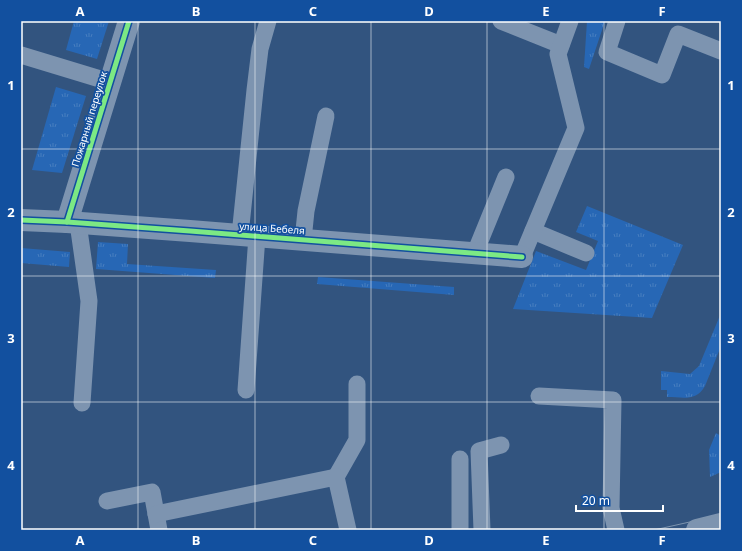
<svg xmlns="http://www.w3.org/2000/svg" width="742" height="551" font-family="'Noto Sans',sans-serif">
<defs>
<pattern id="grass-tufts" width="24" height="20" patternUnits="userSpaceOnUse"><rect width="24" height="20" fill="#2767b5"/><path d="M3 7l-1-3M5 7V3M7 7l1-3M15 17l-1-3M17 17v-4M19 17l1-3" fill="none" stroke="#477ec0"/></pattern>
</defs>
<rect width="100%" height="100%" fill="#32547f"/>
<g fill="url(#grass-tufts)">
<path d="M 74,21 L 109,21 L 97,59 L 66,50 Z"/>
<path d="M 587,21 L 605,21 L 589,69 L 584,67 Z"/>
<path d="M 56,87 L 86,96 L 62,173 L 32,170 Z"/>
<path d="M 587,206 L 683,245 L 652,318 L 513,309 L 536,251 L 586,270 L 598,241 L 576,232 Z"/>
<path d="M 98,242 L 128,244 L 127,264 L 216,270 L 215,278 L 96,269 Z"/>
<path d="M 21,248 L 70,252 L 69,267 L 21,263 Z"/>
<path d="M 318,277 L 454,287 L 454,295 L 317,284 Z"/>
<path d="M 721,313 L 721,346 L 705,386 C 696,402 683,397 667,397 L 667,390 L 661,390 L 661,371 L 690,374 L 699,366 Z"/>
<path d="M 716,433 L 721,436 L 721,472 L 710,477 L 709,450 Z"/>
</g>
<g fill="none" stroke-linecap="round" stroke-linejoin="round">
<g stroke="#7d94b0" stroke-width="17">
<path d="M 501,21 L 561,45"/>
<path d="M 617,21 L 607,52 L 662,75 L 678,34 L 721,51"/>
<path d="M 21,55 L 110,82"/>
<path d="M 78,223 L 89,301 L 82,403"/>
<path d="M 533,231 L 586,253"/>
<path d="M 240,235 L 255,90 L 260,49 L 268,21"/>
<path d="M 303,240 L 306,211 L 326,116"/>
<path d="M 475,253 L 506,177"/>
<path d="M 522,257 L 576,128 L 558,54 L 570,21"/>
<path d="M 246,390 L 257,236"/>
<path d="M 539,396 L 613,400 L 611,508 L 616,530"/>
<path d="M 336,477 L 357,440 L 357,384"/>
<path d="M 107,501 L 152,492 L 159,530"/>
<path d="M 156,514 L 336,477 L 348,530"/>
<path d="M 460,530 L 460,459"/>
<path d="M 482,530 L 479,451 L 501,445"/>
</g>
<g stroke="#7d94b0" stroke-width="22">
<path d="M 21,220 L 67,222 L 190,231 L 522,257"/>
<path d="M 67,222 L 129,21"/>
</g>
<path stroke="#7d94b0" stroke-width="22" d="M 697,530 L 721,524"/>
<g stroke="#7d94ae" stroke-width="1">
<path d="M 654,530 L 721,515"/>
<path d="M 720,530 L 721,530"/>
</g>
<g stroke="#12509f" stroke-width="8">
<g id="cycleway">
<path d="M 21,220 L 67,222 L 190,231 L 522,257"/>
<path d="M 67,222 L 129,21"/>
</g>
</g>
<use href="#cycleway" stroke="#7ce984" stroke-width="5"/>
</g>
<path fill="none" stroke="#fff" stroke-width="1" stroke-opacity="0.55" d="M 138,21 L 138,530M 255,21 L 255,530M 371,21 L 371,530M 487,21 L 487,530M 604,21 L 604,530M 21,149 L 721,149M 21,276 L 721,276M 21,402 L 721,402"/>
<g text-anchor="middle" stroke-width="3.5" stroke-linejoin="round" paint-order="stroke">
<g font-size="10" fill="#fff" stroke="#12509f">
<text transform="translate(89 119) rotate(-73)" y="4">Пожарный переулок</text>
<text transform="translate(272 228) rotate(4)" y="4">улица Бебеля</text>
</g>
</g>
<rect width="742" height="551" fill="none" stroke="#12509f" stroke-width="44"/>
<path d="M576 505v6h87v-6" fill="none" stroke="#ffffff" stroke-width="2"/>
<text x="582" y="505" font-size="12" fill="#ffffff" stroke="#12509f" stroke-width="3" paint-order="stroke">20 m</text>
<rect x="22" y="22" width="698" height="507" fill="none" stroke="#fff" stroke-width="1.5"/>
<g font-size="13" text-anchor="middle" font-weight="bold" fill="#fff">
<text x="80" y="16">A</text>
<text x="196" y="16">B</text>
<text x="313" y="16">C</text>
<text x="429" y="16">D</text>
<text x="546" y="16">E</text>
<text x="662" y="16">F</text>
<text x="11" y="90">1</text>
<text x="731" y="90">1</text>
<text x="11" y="217">2</text>
<text x="731" y="217">2</text>
<text x="11" y="343">3</text>
<text x="731" y="343">3</text>
<text x="11" y="470">4</text>
<text x="731" y="470">4</text>
<text x="80" y="545">A</text>
<text x="196" y="545">B</text>
<text x="313" y="545">C</text>
<text x="429" y="545">D</text>
<text x="546" y="545">E</text>
<text x="662" y="545">F</text>
</g>
</svg>
